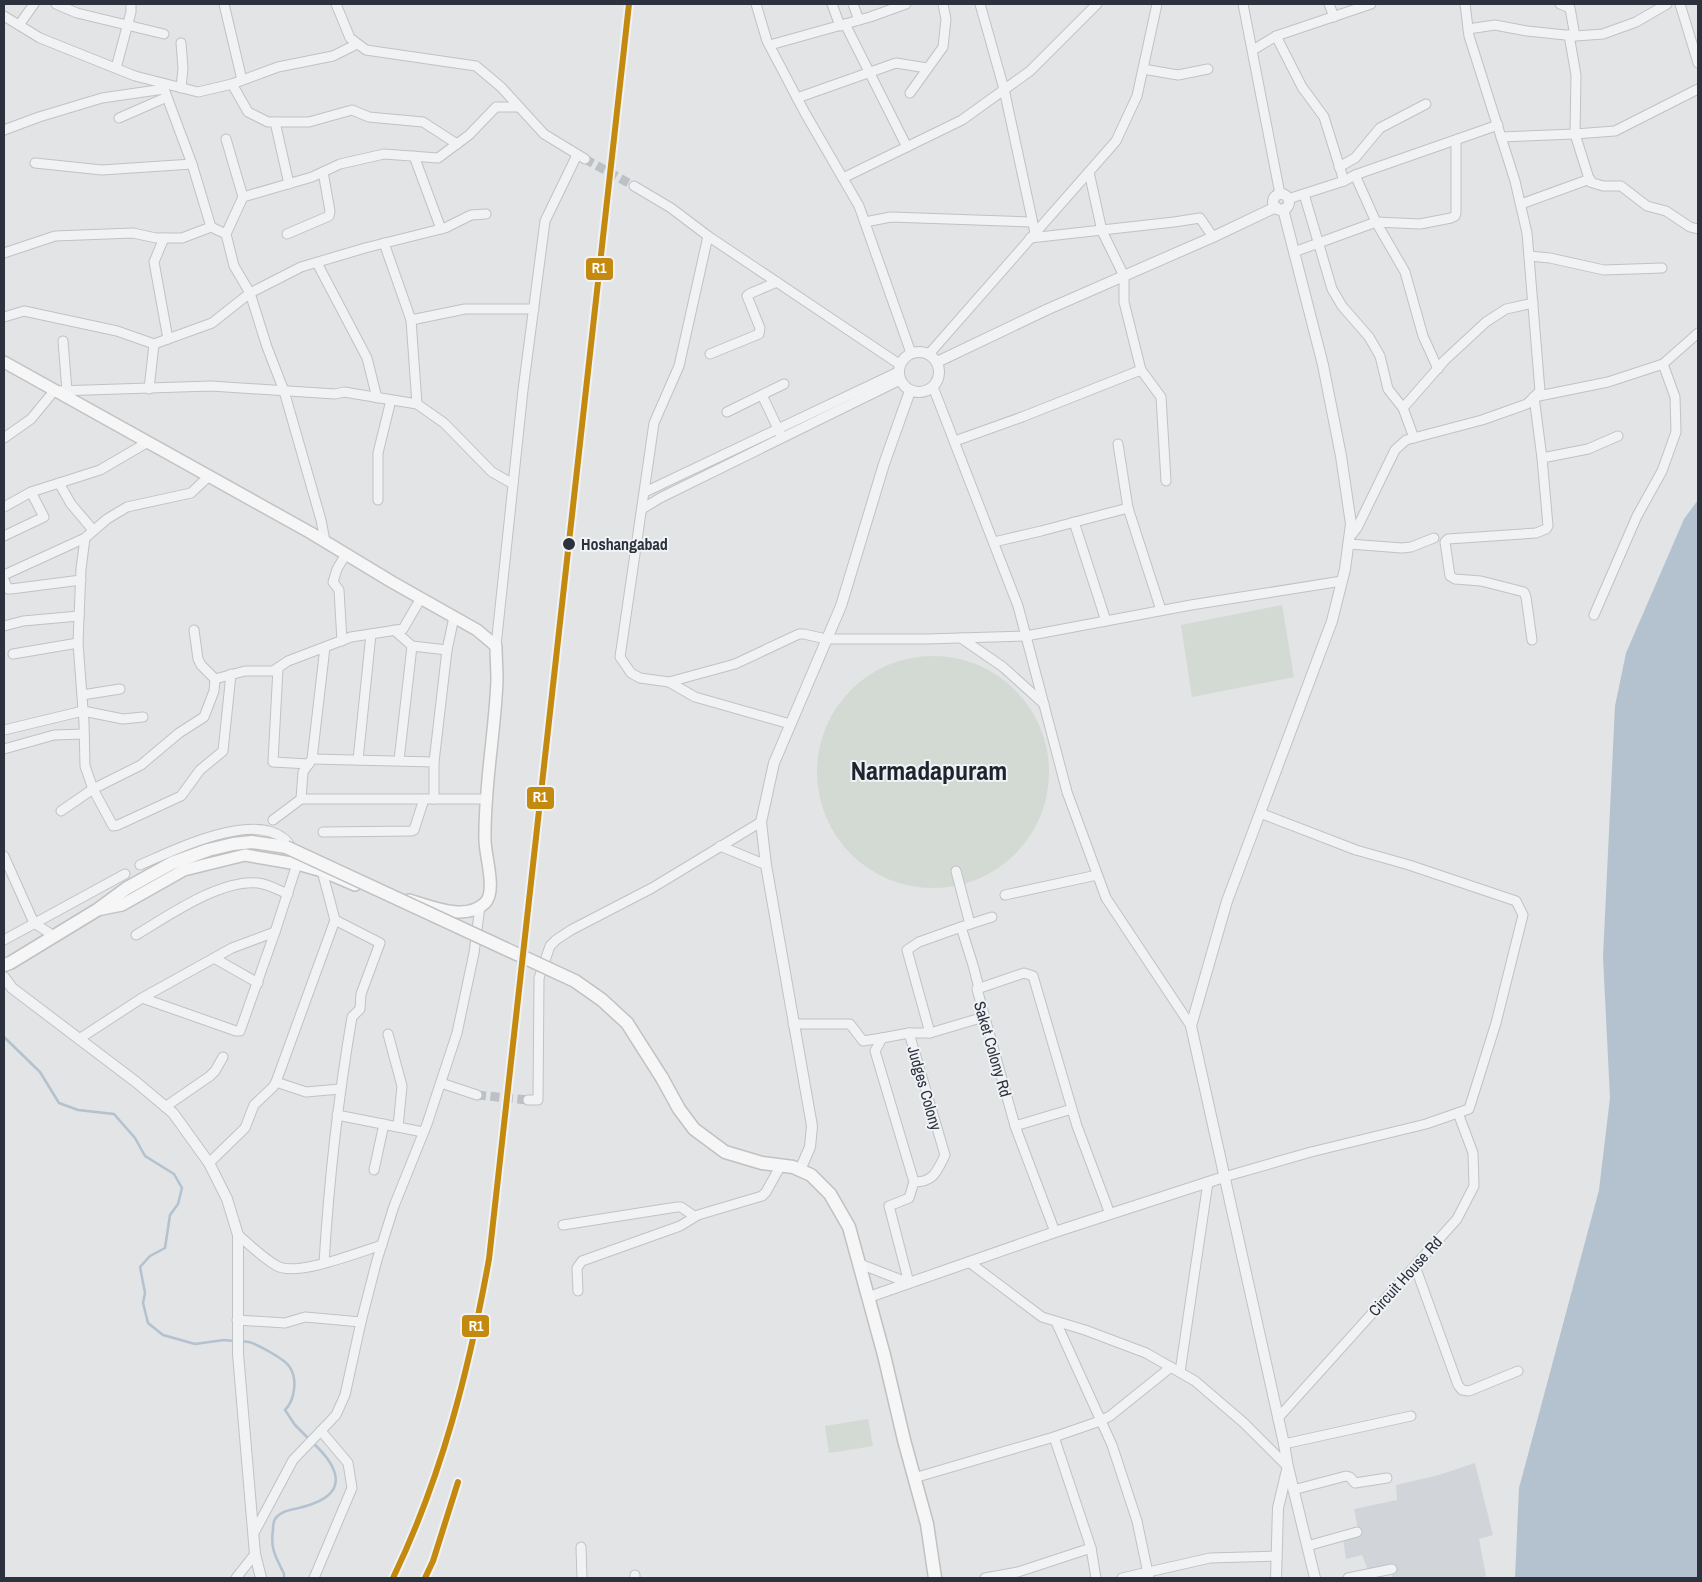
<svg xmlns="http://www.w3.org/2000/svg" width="1702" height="1582" font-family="'Archivo Narrow',sans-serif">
<rect width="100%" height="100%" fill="#e2e4e6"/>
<path fill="#d1d4d9" d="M 1475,1463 L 1493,1535 L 1479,1539 L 1486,1576 L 1481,1578 L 1393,1578 L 1390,1570 L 1371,1577 L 1362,1555 L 1346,1559 L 1343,1538 L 1359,1534 L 1354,1509 L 1397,1500 L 1396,1485 L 1439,1475 Z"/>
<g fill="#d3d9d3">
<path d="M 1282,605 L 1294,677 L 1192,697 L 1181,625 Z"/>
<circle cx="933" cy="772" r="116"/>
<path d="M 868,1419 L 873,1446 L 829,1453 L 825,1426 Z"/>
</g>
<path fill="#b3c2ce" d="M 1698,500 L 1698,1578 L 1515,1578 L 1519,1488 L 1599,1190 L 1610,1098 L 1603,957 L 1615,706 L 1626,653 L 1684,519 Z"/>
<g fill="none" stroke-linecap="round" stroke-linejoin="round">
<g stroke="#b3c2ce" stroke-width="2.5">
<path d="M 4,1037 L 40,1072 L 59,1103 L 78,1110 L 114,1114 L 135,1138 L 145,1156 L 174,1174 L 182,1188 L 178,1204 L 170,1215 L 165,1248 L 150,1256 L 140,1267 L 145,1293 L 143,1303 L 148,1323 L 163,1335 L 195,1344 L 224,1340 L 234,1341"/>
<path d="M 240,1341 C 243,1342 248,1341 252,1343 C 260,1346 284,1359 289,1366 C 298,1378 295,1400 285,1410 L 295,1425 L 309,1439"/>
<path d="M 284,1578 L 284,1574 C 276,1557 270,1549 273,1530 C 273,1527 273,1522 275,1519 C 282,1509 295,1510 306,1506 C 349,1494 340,1468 313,1443"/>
</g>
<g stroke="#bdc0c4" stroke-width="9" stroke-dasharray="9 4.5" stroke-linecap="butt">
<path d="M 585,159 L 634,186"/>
<path d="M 477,1095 L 528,1100"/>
</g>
<g stroke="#c0c2c4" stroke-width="11">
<g id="minor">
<path d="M 56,4 L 77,13 L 164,34"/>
<path d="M 224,4 L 242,80"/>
<path d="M 336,4 L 350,38 L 366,50 L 476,66 L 501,87 L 544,134 L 585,159"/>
<path d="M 756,4 L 767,41 L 805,113 L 859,206 L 911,353"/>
<path d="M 832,4 L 840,26"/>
<path d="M 853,4 L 859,20"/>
<path d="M 980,4 L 1004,89 L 1035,233"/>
<path d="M 1243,4 L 1280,194"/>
<path d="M 1329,4 L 1334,17"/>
<path d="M 1560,4 L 1570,8 L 1575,36"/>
<path d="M 1680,4 L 1698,63"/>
<path d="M 4,16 L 40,38 L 135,76 L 198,92 L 232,84 L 278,67 L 333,56 L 357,44"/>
<path d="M 845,24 L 907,147"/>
<path d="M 19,25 L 34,4"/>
<path d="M 1468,29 L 1495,25 L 1527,31 L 1575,36 L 1603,34 L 1636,22 L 1667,4"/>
<path d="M 1569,35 L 1576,75 L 1575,134 L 1590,182 L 1603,186 L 1621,186 L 1647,206 L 1666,211 L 1690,227 L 1698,229"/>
<path d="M 1276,36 L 1302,87 L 1324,117 L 1344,181"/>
<path d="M 770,45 L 870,17 L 906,4"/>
<path d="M 1253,50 L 1276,36 L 1371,4"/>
<path d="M 116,68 L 131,12 L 131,4"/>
<path d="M 1143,69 L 1178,75 L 1208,69"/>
<path d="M 232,84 L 248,112 L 268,122 L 309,122 L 352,110 L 369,117 L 423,122 L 457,144"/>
<path d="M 181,88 L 183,68 L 181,43"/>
<path d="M 164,89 L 192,164 L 211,227 L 226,234 L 234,266 L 250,293 L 267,347 L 284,391 L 321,520 L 325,541"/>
<path d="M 910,93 L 943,47 L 946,19 L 943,4"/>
<path d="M 797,98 L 896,63 L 927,68"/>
<path d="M 119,118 L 167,97"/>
<path d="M 275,122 L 289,184"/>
<path d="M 4,130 L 39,117 L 102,98 L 164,89 L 164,85"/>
<path d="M 1501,137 L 1575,134 L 1615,131 L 1698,89"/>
<path d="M 226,139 L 243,197"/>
<path d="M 414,156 L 441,229"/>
<path d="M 35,163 L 102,170 L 192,164"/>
<path d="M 1339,167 L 1355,158 L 1380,128 L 1426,104"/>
<path d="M 1089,172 L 1102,231 L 1124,276 L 1124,302 L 1141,370 L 1161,397 L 1166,481"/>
<path d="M 1355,175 L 1376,222 L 1405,272 L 1423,336 L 1438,369"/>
<path d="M 843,178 L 962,120 L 1030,71 L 1097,4"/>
<path d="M 634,186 L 671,208 L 708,236 L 899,364"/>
<path d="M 1304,194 L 1332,289 L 1342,306 L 1369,337 L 1380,356 L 1388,389 L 1403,408 L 1414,438"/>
<path d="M 1288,199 L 1344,181 L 1355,175 L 1498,125"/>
<path d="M 1521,204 L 1590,179"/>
<path d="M 865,222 L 891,217 L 1032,222"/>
<path d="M 226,234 L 243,197 L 312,177 L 340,164 L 384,154 L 438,158 L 469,135 L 496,107 L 519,107"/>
<path d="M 287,234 L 329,216 L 330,211 L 323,172"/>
<path d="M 708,236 L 679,366 L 654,423 L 620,657 L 631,673 L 640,678 L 669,682 L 735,664 L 799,634 L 804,634 L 826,639 L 926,639 L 1026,636 L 1191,605 L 1342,581"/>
<path d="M 164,238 L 154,262 L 168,339"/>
<path d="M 1030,238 L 1174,222 L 1200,218 L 1213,237"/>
<path d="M 384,243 L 411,320 L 417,404"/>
<path d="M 1294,252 L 1376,222 L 1420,224 L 1451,218 L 1455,216 L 1456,213 L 1456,140"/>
<path d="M 4,253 L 55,236 L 133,233 L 156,238 L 182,238 L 211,227"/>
<path d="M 1529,256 L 1550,258 L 1604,270 L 1662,268"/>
<path d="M 317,263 L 367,358 L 377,398"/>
<path d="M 4,317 L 24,311 L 117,331 L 154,344 L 212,323 L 250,293 L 301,267 L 365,248 L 445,228 L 471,215 L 486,214"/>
<path d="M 411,320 L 465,309 L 534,309"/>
<path d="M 63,341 L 67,391"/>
<path d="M 710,354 L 759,334 L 760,328 L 747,296 L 749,294 L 777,282"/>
<path d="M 929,354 L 1116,141 L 1137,96 L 1157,4"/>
<path d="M 933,387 L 1018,606 L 1067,792 L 1106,898 L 1191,1026"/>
<path d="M 149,389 L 154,344"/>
<path d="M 57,391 L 211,386 L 335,394 L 344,392 L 417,404 L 444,423 L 492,472 L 513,484"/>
<path d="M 762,395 L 780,433"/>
<path d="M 1403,408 L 1445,360 L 1486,322 L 1506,309 L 1533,303"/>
<path d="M 727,412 L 784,384"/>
<path d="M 4,438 L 31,419 L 54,391"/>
<path d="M 955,441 L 1022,417 L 1141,370"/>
<path d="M 1118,444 L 1128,508 L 1161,610"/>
<path d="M 1542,458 L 1588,449 L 1618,436"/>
<path d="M 59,483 L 71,504 L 93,530"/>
<path d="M 645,492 L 898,372"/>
<path d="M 378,500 L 378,453 L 391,400"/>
<path d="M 4,507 L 31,492 L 100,470 L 148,442"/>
<path d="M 642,509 L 660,498 L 900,380"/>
<path d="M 1074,522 L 1106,621"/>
<path d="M 4,536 L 44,517 L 31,492"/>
<path d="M 85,538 L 81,569 L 78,643 L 84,723 L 85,766 L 93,789 L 113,826 L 118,825 L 181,796 L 200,770 L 223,751 L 231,674"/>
<path d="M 1349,538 L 1357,528 L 1395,450 L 1406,440 L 1482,420 L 1527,404 L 1540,391 L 1527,233 L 1515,181 L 1469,36 L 1465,4"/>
<path d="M 994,542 L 1041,531 L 1128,508"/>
<path d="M 1349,544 L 1402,548 L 1411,547 L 1434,538"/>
<path d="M 4,575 L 85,538 L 107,519 L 127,507 L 191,493 L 209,476"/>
<path d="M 4,580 L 8,589 L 11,589 L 81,580"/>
<path d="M 1594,615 L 1637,516 L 1662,471 L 1676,432 L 1675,397 L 1663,364"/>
<path d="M 4,626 L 23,621 L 79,616"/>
<path d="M 194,630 L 198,659 L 201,665 L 215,679"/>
<path d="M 394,630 L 412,646 L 399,760"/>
<path d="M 961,638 L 1003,667 L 1044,704"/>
<path d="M 1532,640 L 1526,597 L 1524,592 L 1481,581 L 1455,579 L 1450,576 L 1445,542 L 1448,539 L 1536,533 L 1546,529 L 1548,526 L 1542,458 L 1534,397 L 1608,382 L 1663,364 L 1698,333"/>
<path d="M 342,641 L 339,590 L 333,582 L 337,569 L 346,554"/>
<path d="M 412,646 L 447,650"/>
<path d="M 496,646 L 523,390 L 545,221 L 577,155"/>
<path d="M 13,654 L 78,643"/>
<path d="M 278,668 L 273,762 L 309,764"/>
<path d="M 669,682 L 695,697 L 790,724"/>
<path d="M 82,695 L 120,689"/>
<path d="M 4,730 L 83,711 L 123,719 L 143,717"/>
<path d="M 4,749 L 54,735 L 84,734"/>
<path d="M 312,759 L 434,762 L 434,799"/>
<path d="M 358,760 L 371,634"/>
<path d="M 434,762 L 447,650 L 454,617"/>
<path d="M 301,799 L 303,772 L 312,759 L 325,647"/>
<path d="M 61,811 L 93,789 L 141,765 L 179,733 L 204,717 L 214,691 L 215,679 L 245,671 L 273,671 L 288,661 L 351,637 L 403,629 L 421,598"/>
<path d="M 273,820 L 301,799 L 487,799"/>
<path d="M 323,832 L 411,831 L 414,830 L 424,799"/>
<path d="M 720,846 L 766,865"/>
<path d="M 4,856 L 34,923 L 54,936"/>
<path d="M 140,865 C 177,849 285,794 297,864 L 275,932 L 240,1031 L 236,1031 L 142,998"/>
<path d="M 322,871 L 335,920 L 380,943 L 361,994 L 360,1009 L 352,1017 C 338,1099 329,1180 324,1263"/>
<path d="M 956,871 L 970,924"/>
<path d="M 1005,895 L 1097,875"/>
<path d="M 136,935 C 168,916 220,879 258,883 C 268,884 278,890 288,894"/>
<path d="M 4,940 L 125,874"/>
<path d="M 214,958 L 258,983"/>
<path d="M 979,988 L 973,965 L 961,927 L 992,917"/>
<path d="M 793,1024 L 850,1024 L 863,1041 L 882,1038"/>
<path d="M 909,1033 L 930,1033 L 984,1017"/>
<path d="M 930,1033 L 907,950 L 919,942 L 961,927"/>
<path d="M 388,1034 L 402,1086 L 398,1127"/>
<path d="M 79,1039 L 142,998 L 232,948 L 275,932"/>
<path d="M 276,1082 L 306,1092 L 340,1089"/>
<path d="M 441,1083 L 477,1095"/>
<path d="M 528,1100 L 538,1100 L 539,978 L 550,946 L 556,940 L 571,930 L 652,888 L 761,822"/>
<path d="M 165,1107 L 210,1076 L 215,1071 L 223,1057"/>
<path d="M 1072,1109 L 1015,1126 L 977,989 L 1024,973 L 1033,976 L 1077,1126 L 1110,1214"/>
<path d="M 337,1115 L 423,1132"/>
<path d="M 1015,1126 L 1055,1232"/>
<path d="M 209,1163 L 245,1128 L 254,1105 L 273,1087 L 276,1082 L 335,920"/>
<path d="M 374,1170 L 384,1124"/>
<path d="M 1224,1177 L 1311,1152 L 1426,1124 L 1469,1109 L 1496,1023 L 1523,915 L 1516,901 L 1409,865 L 1356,850 L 1260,813"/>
<path d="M 563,1225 L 677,1207 L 681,1207 L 694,1216"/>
<path d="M 238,1235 C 250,1245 263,1258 277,1266 C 297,1277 359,1252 382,1245"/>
<path d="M 969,1262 L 1042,1317 L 1085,1330 L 1146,1353 L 1195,1381 L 1244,1423 L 1288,1467"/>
<path d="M 860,1264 L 909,1283 L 889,1206 L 909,1198 L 914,1182 L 875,1051 L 882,1038 L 909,1033 L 945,1155 C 937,1171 934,1182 914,1182"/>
<path d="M 1415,1266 L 1458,1385 L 1462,1390 L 1469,1391 L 1518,1371"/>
<path d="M 578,1291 L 577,1268 L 582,1261 L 680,1226 L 698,1215 L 762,1196 L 766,1192 L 781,1165"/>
<path d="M 237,1320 L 285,1323 L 305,1317 L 361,1322"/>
<path d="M 1056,1322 L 1112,1445 L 1137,1521 L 1149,1578"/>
<path d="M 1180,1372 L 1208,1182"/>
<path d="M 1278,1418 L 1457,1219 L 1474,1186 L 1473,1153 L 1458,1113"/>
<path d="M 1054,1437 L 1091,1548 L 1096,1578"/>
<path d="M 1284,1444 L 1411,1416"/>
<path d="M 914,1478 L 1054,1437 L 1100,1421 L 1110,1416 L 1171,1367"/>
<path d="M 1293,1490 L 1346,1476 L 1350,1477 L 1355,1483 L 1387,1478"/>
<path d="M 254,1533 L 293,1460 L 336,1415 L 345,1395 L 361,1322 L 377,1260 L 394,1206 L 427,1124 L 457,1033 L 474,953 L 480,906"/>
<path d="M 1307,1546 L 1357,1532"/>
<path d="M 581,1547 L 582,1578"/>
<path d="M 635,1575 L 635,1578"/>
<path d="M 236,1578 L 255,1554"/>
<path d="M 314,1578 L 352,1488 L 348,1463 L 321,1431"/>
<path d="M 985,1578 L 1018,1572 L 1091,1548"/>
<path d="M 1122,1578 L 1210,1558 L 1277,1556"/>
<path d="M 1348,1578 L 1392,1569"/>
</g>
</g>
<g stroke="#c0c2c4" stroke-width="12">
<g id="tertiary">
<circle cx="1281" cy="202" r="8"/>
<path d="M 1283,209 L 1323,365 L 1341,456 L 1351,524 L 1345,569 L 1332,621 L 1227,901 L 1191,1026 L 1284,1444 L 1288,1467 L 1315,1578"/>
<circle cx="919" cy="372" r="20"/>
<path d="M 937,362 L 1046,310 L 1213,237 L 1276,207"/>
<path d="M 4,977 L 12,988 L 136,1082 L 173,1113 L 209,1163 L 227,1199 L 238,1235 L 238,1354 L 255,1554 L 261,1578"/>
<path d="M 800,1170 L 810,1147 L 812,1126 L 766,865 L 761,822 L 774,763 L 841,606 L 884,464 L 910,391"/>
<path d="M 869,1297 L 1055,1232 L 1224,1177"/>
<path d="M 1276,1578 L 1278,1508 L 1287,1470"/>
</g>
</g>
<g stroke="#c0c2c4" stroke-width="14">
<g id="secondary">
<path d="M 4,362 L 311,533 L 392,582 L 477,630 L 496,646 C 496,657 497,669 497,680 C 495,734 484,786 485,840 C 485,856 497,891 485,903 C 465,922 431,906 409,900"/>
<path d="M 97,910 L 122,905 L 184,870 L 245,855 L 297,864 L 322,871 L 355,885"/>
</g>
</g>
<g stroke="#bfc1c3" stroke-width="15">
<g id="primary">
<path d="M 4,965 L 10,963 L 97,910 L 127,888 L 172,863 L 208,850 L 233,844 L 252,842 L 286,847"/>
<path d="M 662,1078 L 679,1109 L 694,1129 L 725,1152 L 762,1163 L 793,1167 L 811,1175 L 830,1194 L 849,1227 L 884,1355 L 904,1440 L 927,1524 L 935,1578"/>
</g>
</g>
<use href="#minor" stroke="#f1f2f3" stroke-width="9"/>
<use href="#tertiary" stroke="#f1f2f3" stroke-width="10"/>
<use href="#secondary" stroke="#f6f6f6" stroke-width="11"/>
<use href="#primary" stroke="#f6f6f6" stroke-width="12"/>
<g stroke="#bfc1c3" stroke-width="15" stroke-linecap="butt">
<path id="primary-bridge" d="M 286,847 L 575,981 L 602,1000 L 627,1023 L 662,1078"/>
</g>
<use href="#primary-bridge" stroke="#f6f6f6" stroke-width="12"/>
<g stroke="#f0f2f5" stroke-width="10">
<g id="rail-1">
<path d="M 393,1578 C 442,1476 469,1370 489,1259 L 629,4"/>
<path d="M 425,1578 L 433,1561 L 458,1482"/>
</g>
</g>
<use href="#rail-1" stroke="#c4890f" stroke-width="6"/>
</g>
<circle fill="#2b323d" stroke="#f0f2f5" stroke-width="2" cx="569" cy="544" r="7"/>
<g text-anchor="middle" stroke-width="4" stroke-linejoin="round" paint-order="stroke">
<g font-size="16" font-weight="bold" fill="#2b323d" stroke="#f0f2f5" text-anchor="start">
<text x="581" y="550">Hoshangabad</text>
</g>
<g font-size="16" fill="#2b323d" stroke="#f0f2f5">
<text transform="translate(993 1049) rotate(74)" y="6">Saket Colony Rd</text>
<text transform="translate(925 1088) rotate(74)" y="6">Judges Colony</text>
<text transform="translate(1405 1276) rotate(-48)" y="6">Circuit House Rd</text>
</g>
<g font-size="26" font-weight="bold" fill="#1d242e" stroke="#f0f2f5">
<text x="929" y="780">Narmadapuram</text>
</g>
</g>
<g stroke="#f0f2f5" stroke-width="2">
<rect x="585" y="257" width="29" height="24" rx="5" fill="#c4890f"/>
<rect x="526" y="786" width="29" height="24" rx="5" fill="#c4890f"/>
<rect x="461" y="1314" width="29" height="24" rx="5" fill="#c4890f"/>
</g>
<g font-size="14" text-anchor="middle" font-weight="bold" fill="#fff">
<text x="599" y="273">R1</text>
<text x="540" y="802">R1</text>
<text x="476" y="1331">R1</text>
</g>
<rect width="1702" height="1582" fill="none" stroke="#2b323d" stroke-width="10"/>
</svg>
